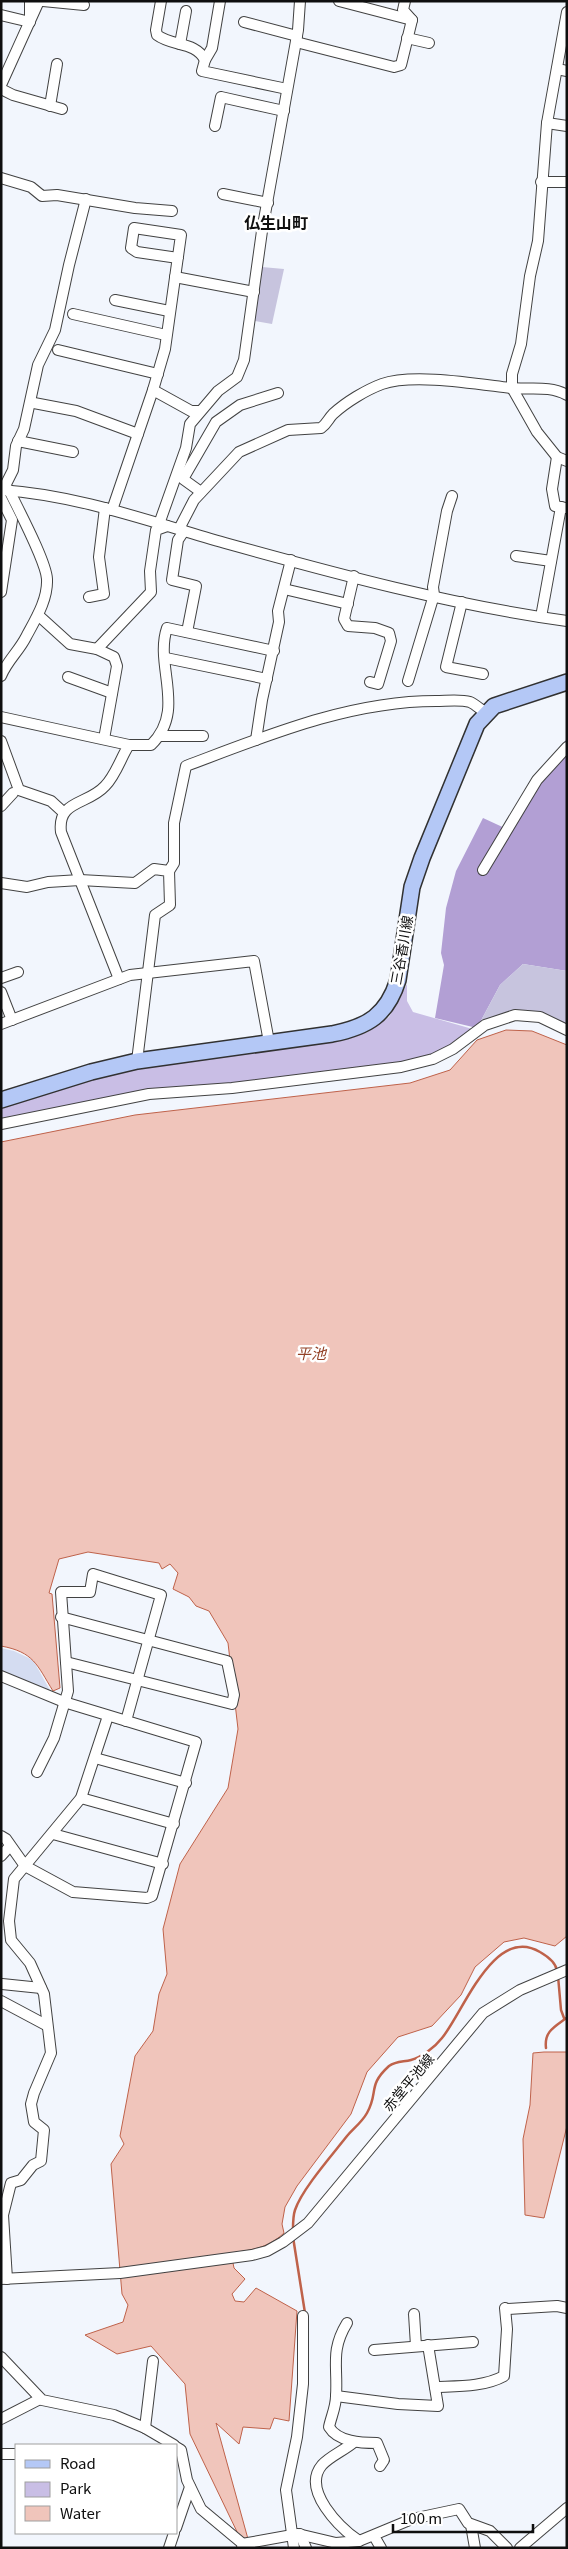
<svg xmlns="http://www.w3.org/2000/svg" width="568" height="2549" font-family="Georgia,'Noto Sans JP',serif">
<rect width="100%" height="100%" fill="#f2f6fd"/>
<!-- farmland -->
<path fill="#d4dcf1" d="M1 1648 14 1651 33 1660 51 1692 1 1673Z"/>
<!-- green -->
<path fill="#c9bee5" d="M407 984V1001L413 1012 476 1030 432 1058 1 1121V1105L100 1074 366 1033 389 1017Z"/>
<!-- forest -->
<path fill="#b29fd4" d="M567 738V971L523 964 500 985 477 1028 435 1018 444 965 441 953 446 908 456 871 483 818 509 830Z"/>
<!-- cemetery -->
<g fill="#c7c4de">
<path d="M262 267 284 269 272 324 255 321Z"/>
<path d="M523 964 567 971V1025L527 1013 477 1028 500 985Z"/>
</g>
<!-- water -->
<g fill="#f0c5bb" stroke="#bf624a">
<path d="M506 1030 532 1031 567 1045V1936L555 1946 524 1938 504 1942 475 1967 461 1995 432 2026 398 2037 367 2072 351 2114 297 2186 285 2207 282 2224 284 2233C268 2248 252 2250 231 2253L234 2268 245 2279 232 2294 235 2301 244 2302 256 2288 297 2311 289 2421 274 2418 270 2429 243 2427 239 2444 216 2423 248 2539 240 2538 190 2434 185 2384 151 2346 117 2354 85 2335 123 2322 128 2305 122 2294 111 2164 124 2144 120 2136 135 2056 153 2031 159 1994 167 1974 163 1929 180 1864 228 1788 238 1729 228 1643 209 1611 196 1606 189 1597 173 1589 178 1573 170 1564 162 1569 159 1563 88 1552 59 1559 49 1593 52 1594 60 1688 53 1691C37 1665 34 1652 1 1646V1142L135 1115 410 1083 450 1070 477 1040Z"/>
<path d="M544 2052H567V2126L544 2218 525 2215 523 2139 530 2105 533 2053Z"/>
</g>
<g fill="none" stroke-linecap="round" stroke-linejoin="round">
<!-- stream -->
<g stroke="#bf624a" stroke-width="2.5">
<path d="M558 1976 561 2010 564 2018 567 2019"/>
<path d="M546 2048C544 2032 554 2027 565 2019"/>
<path d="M293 2229C293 2223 293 2216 295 2210 302 2189 333 2154 347 2136 354 2128 362 2122 367 2113 379 2092 367 2086 389 2066 396 2061 403 2062 411 2060 422 2057 435 2047 442 2038 463 2013 494 1924 540 1952 547 1956 556 1962 557 1971"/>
<path d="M293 2237 305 2313"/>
</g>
<!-- street casing -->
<g stroke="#424242" stroke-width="12">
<g id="street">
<path d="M43 1 84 5"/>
<path d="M161 1 156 30 157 35C173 47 195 41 205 60"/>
<path d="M220 1 212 48 205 60 202 71 287 89"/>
<path d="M339 1 412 20"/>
<path d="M567 12 547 123 538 241 530 276 521 344 512 374V388L537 432 557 457 567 461"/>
<path d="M1 15 30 22V1"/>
<path d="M244 22 297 36"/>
<path d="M407 38 429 43"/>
<path d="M296 42 394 67 401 65 412 20 403 10 405 1"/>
<path d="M180 44 186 11"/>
<path d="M557 69 567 71"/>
<path d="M1 85 39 1"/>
<path d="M1 89 13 95 62 109"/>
<path d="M50 106 57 64"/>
<path d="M547 123 567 126"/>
<path d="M215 126 221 97 284 111"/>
<path d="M1 178 31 187 42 196 57 195 135 208 172 211"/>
<path d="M541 182H567"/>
<path d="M223 194 268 203"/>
<path d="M175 277 254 292"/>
<path d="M115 300 169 311"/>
<path d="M73 314 166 335"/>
<path d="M58 350 158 374"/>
<path d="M153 390 191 411H200"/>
<path d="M34 403 76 411 138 434"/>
<path d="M18 441 73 452"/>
<path d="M557 457 552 489 555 506 565 508"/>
<path d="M1 490C78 495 151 522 225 543 337 574 451 605 567 621"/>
<path d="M3 490 13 470 16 446 24 429 38 365 55 330 69 265 86 199"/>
<path d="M201 492 183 479 216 422 240 405 278 393"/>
<path d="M1 498 12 520 1 592"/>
<path d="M112 510 153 390 165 349 181 235 134 228 131 248 137 252 178 258"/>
<path d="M159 524 186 448 190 424 218 391 237 377 244 360 262 231 298 30 300 1"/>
<path d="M179 529 194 500 239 452 288 430 321 428C327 424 328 419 333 414 346 402 366 390 382 384 413 373 477 384 511 388 530 390 549 385 567 395"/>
<path d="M184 531 178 540 172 580 196 586 187 632"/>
<path d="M516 556 551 561"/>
<path d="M354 576 344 619 348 626 375 628 389 633 391 641 378 684 370 682"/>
<path d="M284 589 348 604"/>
<path d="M89 597 104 594 99 557 105 508"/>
<path d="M462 602 446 667 483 674"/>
<path d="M38 615 70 644 97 649 114 657 117 666 104 739"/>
<path d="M541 617 561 507"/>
<path d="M97 649 151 592 150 571 156 530 167 526"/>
<path d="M166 658 267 679"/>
<path d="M1 676C7 661 19 651 26 637 35 620 48 600 47 579 46 561 18 509 9 490"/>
<path d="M68 677 112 693"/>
<path d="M408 681 434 595 433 587 447 511 452 496"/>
<path d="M1 717 129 745H151C187 710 154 666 167 628L274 651"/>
<path d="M161 736H203"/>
<path d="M256 740 262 700 279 622 278 611 291 560"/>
<path d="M1 741 19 790 51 801 63 812"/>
<path d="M1 806 13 793"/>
<path d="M483 870 537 780 567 747"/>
<path d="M169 871 174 863V823L186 766C266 736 349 701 436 701 446 701 460 699 470 702 475 704 481 710 486 713"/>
<path d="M1 883 27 887 48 882 80 880 135 883 154 869 169 871 170 905 155 915 137 1061"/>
<path d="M1 978 18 972"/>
<path d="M119 979 61 832C57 800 88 805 105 786 116 775 121 757 129 745"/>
<path d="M1 992 12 1020"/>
<path d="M1 1024 130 975 254 961 269 1042"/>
<path d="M1 1124 149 1094 232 1088 401 1067 433 1059 453 1049 485 1025 515 1015 540 1017 567 1030"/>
<path d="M61 1617 227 1661 234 1695 232 1704 66 1662"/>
<path d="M1 1676 64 1702 196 1742 152 1896 147 1898 73 1892 25 1866 6 1839 1 1836"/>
<path d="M95 1758 186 1783"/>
<path d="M37 1772 54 1738 68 1691 61 1592H90L93 1574 161 1595 126 1721"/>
<path d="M81 1798 174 1824"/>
<path d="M53 1834 163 1864"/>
<path d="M1 1856 10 1846"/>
<path d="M2 1984 41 1988"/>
<path d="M1 2001 46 2025"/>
<path d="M1 2279 120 2273 252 2255 267 2251 283 2242 308 2223 483 2013 520 1990 567 1970"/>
<path d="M7 2279 3 2215 11 2183 21 2180 33 2165 41 2161 44 2130 34 2122 31 2104 34 2093 51 2053 44 1994 30 1963 11 1940 9 1921 14 1879 81 1798 108 1716"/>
<path d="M508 2309 557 2306 567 2308"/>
<path d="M414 2314 416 2346"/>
<path d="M347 2323C330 2351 338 2366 336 2396 336 2407 331 2417 329 2427 338 2442 361 2443 377 2443L384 2460 380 2466"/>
<path d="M374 2350 473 2342"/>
<path d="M1 2357 42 2400 114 2415 145 2428 174 2445"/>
<path d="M435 2387C458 2386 484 2387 504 2376L507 2329 505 2308"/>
<path d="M336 2396 398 2404 438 2406 428 2345"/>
<path d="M1 2419 40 2399"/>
<path d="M145 2428 153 2361"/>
<path d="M354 2442C345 2450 330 2456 322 2465 301 2490 340 2528 359 2541"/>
<path d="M176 2447 181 2450 187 2480 201 2509 243 2544"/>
<path d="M1 2454H16"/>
<path d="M471 2525 475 2548"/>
<path d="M176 2528 190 2487"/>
<path d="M300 2534 306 2548"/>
<path d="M374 2536 381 2548"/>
<path d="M169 2548 174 2533"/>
<path d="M242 2548 243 2544 248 2543 298 2534 336 2543 359 2541 412 2519 459 2509 468 2523 490 2531 507 2548"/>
<path d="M294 2548 286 2490 297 2437 303 2384V2316"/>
<path d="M520 2548 567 2508"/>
</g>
</g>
<!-- secondary casing -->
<g stroke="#313131" stroke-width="18">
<path id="secondary" d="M1 1100 91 1072 137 1061 332 1034C368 1027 387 1015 398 980L412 887 422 858 477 724 494 706 567 682"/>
</g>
<!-- street -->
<use href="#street" stroke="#fff" stroke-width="10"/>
<!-- secondary -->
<use href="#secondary" stroke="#b4c8f6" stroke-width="15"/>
</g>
<g text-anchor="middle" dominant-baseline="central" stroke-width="5" stroke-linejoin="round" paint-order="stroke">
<!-- street labels -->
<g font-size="14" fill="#0f0f0f" stroke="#fff">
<text transform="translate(401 950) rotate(-80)">三谷香川線</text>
<text transform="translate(408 2082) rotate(-50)">赤堂平池線</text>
</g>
<!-- water labels -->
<g font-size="15" font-style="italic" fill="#934025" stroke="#fff">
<text x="311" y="1352">平池</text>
</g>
<!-- quarter labels -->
<g font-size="16" font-weight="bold" fill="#0f0f0f" stroke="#fff">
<text x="276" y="222">仏生山町</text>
</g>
</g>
<!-- border -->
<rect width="568" height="2549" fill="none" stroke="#0f0f0f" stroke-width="5"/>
<!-- legend -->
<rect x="15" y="2444" width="162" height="90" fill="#ffffff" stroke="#9f9f9f"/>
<rect x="25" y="2460" width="25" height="8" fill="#b4c8f6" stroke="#9f9f9f"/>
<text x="60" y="2469" font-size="15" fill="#0f0f0f">Road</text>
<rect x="25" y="2482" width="25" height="15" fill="#c9bee5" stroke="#9f9f9f"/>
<text x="60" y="2494" font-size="15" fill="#0f0f0f">Park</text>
<rect x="25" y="2506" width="25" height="15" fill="#f0c5bb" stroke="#9f9f9f"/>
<text x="60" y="2519" font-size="15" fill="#0f0f0f">Water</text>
<!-- scale -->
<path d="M393 2524v8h140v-8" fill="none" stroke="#0f0f0f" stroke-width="2.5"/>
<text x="400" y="2524" font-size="15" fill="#0f0f0f" stroke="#ffffff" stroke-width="4" paint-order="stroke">100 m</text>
</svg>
